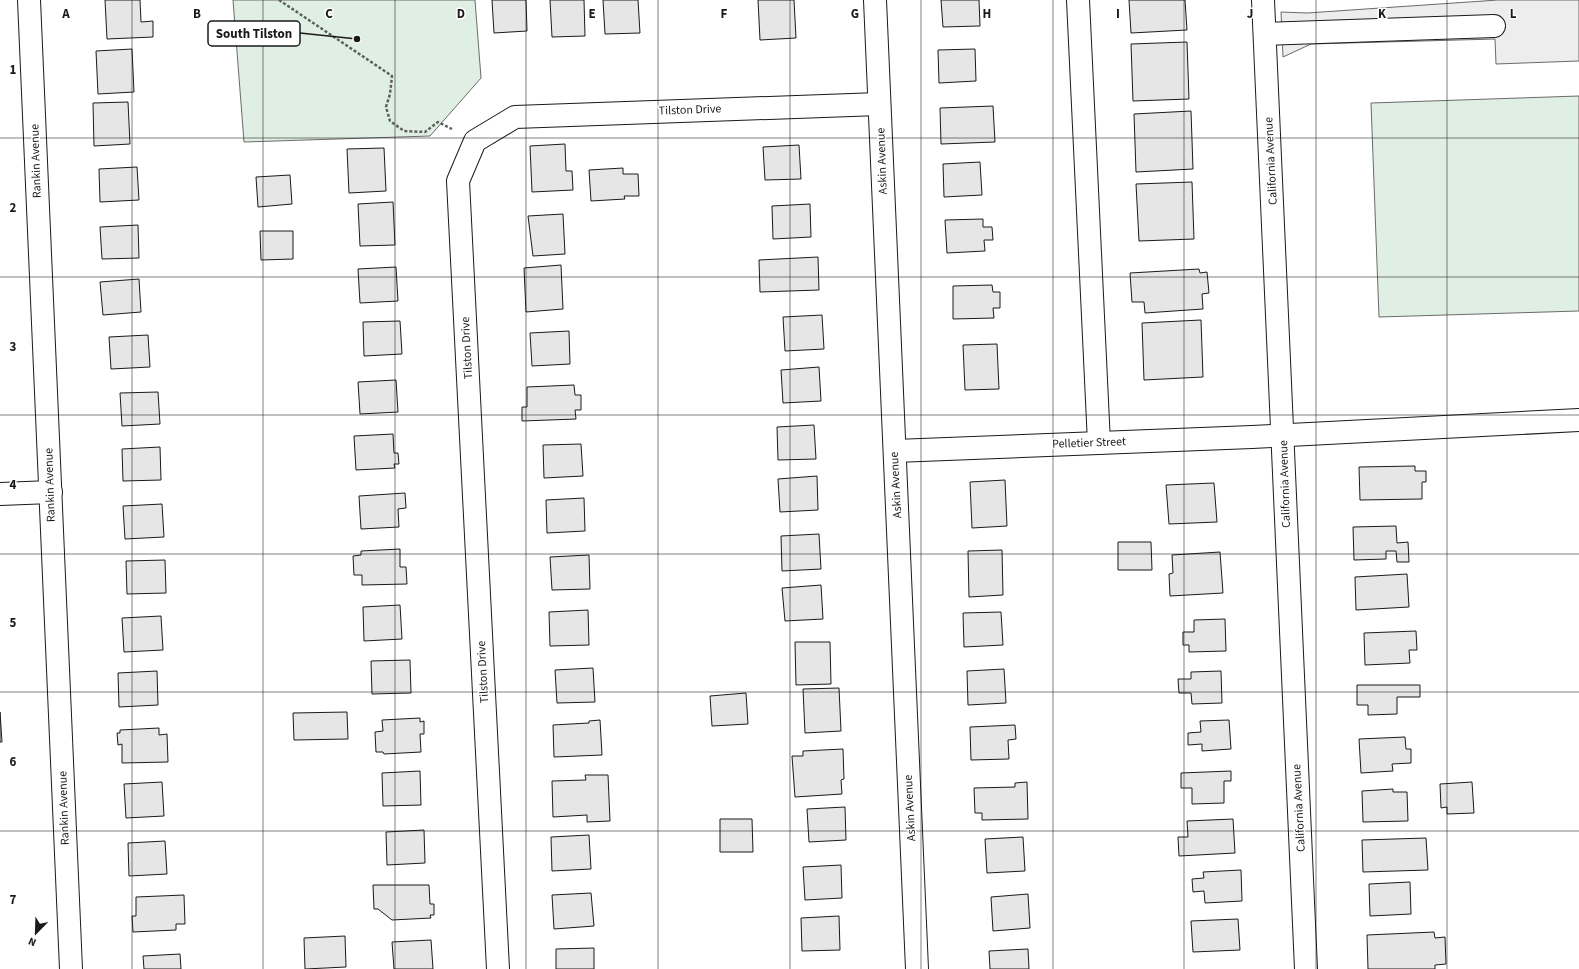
<svg xmlns="http://www.w3.org/2000/svg" width="1579" height="969" font-family="'Source Sans 3',sans-serif">
<rect width="100%" height="100%" fill="#fff"/>
<!-- green -->
<g fill="#e0efe3" stroke="#6a6a6a">
<path d="M233 0H475L481 78 430 136 244 142Z"/>
<path d="M1579 96V311L1379 317 1371 103Z"/>
</g>
<!-- parking -->
<path fill="#ededed" stroke="#6a6a6a" d="M1498 0H1579V61L1496 64 1495 39 1311 44 1283 57 1281 12 1307 13Z"/>
<!-- building -->
<g fill="#e6e6e6" stroke="#1a1a1a">
<path d="M105 0H140L141 22 153 21V37L107 39Z"/>
<path d="M492 0H526L527 31 494 33Z"/>
<path d="M550 0H584L585 36 552 37Z"/>
<path d="M603 0H638L640 33 605 34Z"/>
<path d="M758 0H794L796 38 760 40Z"/>
<path d="M941 0H979L980 26 943 27Z"/>
<path d="M1129 0H1185L1187 30 1131 33Z"/>
<path d="M1187 42 1189 99 1133 101 1131 44Z"/>
<path d="M132 49 134 92 98 94 96 51Z"/>
<path d="M975 49 976 81 939 83 938 50Z"/>
<path d="M128 102 130 144 94 146 93 103Z"/>
<path d="M993 106 995 142 941 144 940 108Z"/>
<path d="M1191 111 1193 169 1136 172 1134 114Z"/>
<path d="M565 144 566 171H572L573 190 532 192 530 146Z"/>
<path d="M799 145 801 179 765 180 763 147Z"/>
<path d="M384 148 386 191 349 193 347 149Z"/>
<path d="M980 162 982 195 944 197 943 164Z"/>
<path d="M137 167 139 200 100 202 99 169Z"/>
<path d="M623 168V174H638L639 196H624L625 199 591 201 589 170Z"/>
<path d="M290 175 292 204 258 207 256 177Z"/>
<path d="M1192 182 1194 239 1139 241 1136 184Z"/>
<path d="M393 202 395 245 360 246 358 204Z"/>
<path d="M810 204 811 237 773 239 772 206Z"/>
<path d="M563 214 565 254 533 256 528 216Z"/>
<path d="M983 219V227H992L993 240H984L985 251 947 253 945 220Z"/>
<path d="M138 225 139 258 102 259 100 227Z"/>
<path d="M260 231H293V259L261 260Z"/>
<path d="M818 257 819 290 760 292 759 260Z"/>
<path d="M561 265 563 309 526 312 524 268Z"/>
<path d="M396 267 398 301 360 303 358 269Z"/>
<path d="M1199 269 1200 273 1207 272 1209 293 1202 294 1203 309 1145 313 1144 302H1132L1130 273Z"/>
<path d="M139 279 141 312 103 315 100 282Z"/>
<path d="M992 285 993 292H1000V308H993L994 318 953 319V286Z"/>
<path d="M822 315 824 349 785 351 783 317Z"/>
<path d="M1201 320 1203 377 1144 380 1142 323Z"/>
<path d="M400 321 402 354 364 356 363 322Z"/>
<path d="M569 331 570 364 532 366 530 333Z"/>
<path d="M148 335 150 367 111 369 109 337Z"/>
<path d="M997 344 999 389 965 390 963 345Z"/>
<path d="M819 367 821 401 783 403 781 370Z"/>
<path d="M396 380 398 412 360 414 358 382Z"/>
<path d="M574 385 575 395H581V410H575L576 419 522 421V407H527V387Z"/>
<path d="M158 392 160 424 122 426 120 393Z"/>
<path d="M814 425 816 459 778 460 777 427Z"/>
<path d="M393 434 394 453H398L399 464H394L395 468 356 470 354 436Z"/>
<path d="M581 444 583 476 544 478 543 445Z"/>
<path d="M160 447 161 480 123 481 122 449Z"/>
<path d="M1415 466V471H1426V482H1422V499L1360 500 1359 467Z"/>
<path d="M817 476 818 510 780 512 778 479Z"/>
<path d="M1005 480 1007 526 972 528 970 482Z"/>
<path d="M1214 483 1217 522 1169 524 1166 485Z"/>
<path d="M405 493 406 508 398 509 399 527 361 529 359 496Z"/>
<path d="M584 498 585 531 547 533 546 500Z"/>
<path d="M162 504 164 537 125 539 123 506Z"/>
<path d="M1396 526 1397 543 1408 542 1409 562H1397L1396 551H1386V559L1354 560 1353 527Z"/>
<path d="M819 534 821 569 782 571 781 536Z"/>
<path d="M1118 542H1151L1152 570H1118Z"/>
<path d="M400 549V567H406L407 584 362 585V575H354L353 556 361 555V551Z"/>
<path d="M1002 550 1003 595 969 597 968 551Z"/>
<path d="M1220 552 1223 593 1170 596 1169 574 1173 573 1172 555Z"/>
<path d="M589 555 590 589 552 590 550 557Z"/>
<path d="M165 560 166 593 127 594 126 561Z"/>
<path d="M1407 574 1409 607 1356 610 1355 577Z"/>
<path d="M821 585 823 619 785 621 782 588Z"/>
<path d="M400 605 402 639 364 641 363 607Z"/>
<path d="M588 610 589 645 550 646 549 612Z"/>
<path d="M1001 612 1003 645 964 647 963 613Z"/>
<path d="M161 616 163 650 124 652 122 618Z"/>
<path d="M1225 619 1226 651 1189 652V645H1183V632H1194V620Z"/>
<path d="M1416 631 1417 650H1409L1410 663 1365 665 1364 633Z"/>
<path d="M795 642H830L831 684 796 685Z"/>
<path d="M410 660 411 693 372 694 371 661Z"/>
<path d="M593 668 595 702 557 703 555 670Z"/>
<path d="M1004 669 1006 703 968 705 967 671Z"/>
<path d="M157 671 158 705 119 707 118 673Z"/>
<path d="M1221 671 1222 703 1192 704 1191 693H1179L1178 679H1191V672Z"/>
<path d="M1357 685H1420V697H1397V714L1368 715V705H1357Z"/>
<path d="M839 688 841 731 805 733 803 689Z"/>
<path d="M746 693 748 724 712 726 710 696Z"/>
<path d="M0 712 2 742H0Z"/>
<path d="M347 712 348 739 294 740 293 713Z"/>
<path d="M420 718V722L424 721V734H420L421 752 384 754 383 752H376L375 732 383 731 382 720Z"/>
<path d="M600 720 602 755 554 757 553 725 589 723V721Z"/>
<path d="M1229 720 1231 749 1202 751V744L1188 745V733L1201 732 1200 721Z"/>
<path d="M1015 725 1016 739 1008 740 1009 759 971 760 970 727Z"/>
<path d="M159 728V735L167 734 168 762 122 763V744L118 745 117 733H120V730Z"/>
<path d="M1405 737 1406 749H1411V763L1392 764 1393 771 1361 773 1359 739Z"/>
<path d="M843 749 844 779 841 780 842 794 795 797 792 756H803V751Z"/>
<path d="M420 771 421 805 383 806 382 773Z"/>
<path d="M1231 771V781H1224V803L1192 804V788H1181V773Z"/>
<path d="M585 775H608L610 821 587 822V815L553 817 552 781 586 780Z"/>
<path d="M162 782 164 816 126 818 124 784Z"/>
<path d="M1027 782 1028 819 982 820V813H975L974 788 1015 787V783Z"/>
<path d="M1472 782 1474 813 1447 814V807L1441 808 1440 784Z"/>
<path d="M1393 789V792H1407L1408 821 1363 822 1362 791Z"/>
<path d="M845 807 846 840 809 842 807 809Z"/>
<path d="M720 819H752L753 852H720Z"/>
<path d="M1233 819 1235 853 1179 856 1178 837H1188L1187 821Z"/>
<path d="M424 830 425 863 387 865 386 832Z"/>
<path d="M589 835 591 869 552 871 551 837Z"/>
<path d="M1023 837 1025 871 987 873 985 839Z"/>
<path d="M1426 838 1428 870 1363 872 1362 840Z"/>
<path d="M165 841 167 874 129 876 128 843Z"/>
<path d="M841 865 842 898 805 900 803 867Z"/>
<path d="M1241 870 1242 901 1205 903 1204 891 1193 892 1192 879 1204 878 1203 872Z"/>
<path d="M1410 882 1411 914 1370 916 1369 884Z"/>
<path d="M373 885H429L430 904H434V915H430L431 918 392 920 378 909H374Z"/>
<path d="M591 893 594 926 554 929 552 895Z"/>
<path d="M1028 894 1030 928 993 931 991 897Z"/>
<path d="M184 895 185 924H176V930L133 932 132 916H136V897Z"/>
<path d="M839 916 840 950 802 951 801 918Z"/>
<path d="M1238 919 1240 950 1193 952 1191 921Z"/>
<path d="M1434 932 1435 938 1445 937 1446 964 1435 965V969H1368L1367 935Z"/>
<path d="M345 936 346 967 305 969 304 938Z"/>
<path d="M431 940 433 969H394L392 942Z"/>
<path d="M594 948V969H556V949Z"/>
<path d="M1028 949 1029 969H990L989 951Z"/>
<path d="M180 954 181 969H144L143 956Z"/>
</g>
<g fill="none" stroke-linecap="round" stroke-linejoin="round">
<!-- minor casing -->
<g stroke="#1a1a1a" stroke-width="24">
<g id="minor">
<path d="M29 0 71 969"/>
<path d="M875 0 917 969"/>
<path d="M1078 0 1099 443"/>
<path d="M1263 0 1306 969"/>
<path d="M1265 34 1494 26"/>
<path d="M895 451 1252 437 1579 420"/>
<path d="M0 494 51 492"/>
<path d="M498 969 458 181 475 141 515 117 879 104"/>
</g>
</g>
<!-- path -->
<path stroke="#5f5f5f" stroke-width="2.5" stroke-dasharray="3 2" stroke-linecap="butt" d="M279 0 392 76 390 94 386 107 390 121 404 131 425 132 438 122 452 129"/>
<!-- minor -->
<use href="#minor" stroke="#fff" stroke-width="22"/>
</g>
<!-- grid -->
<path fill="none" stroke="#1a1a1a" stroke-width="1" stroke-opacity="0.55" d="M132 0V969M263 0V969M395 0V969M526 0V969M658 0V969M790 0V969M921 0V969M1053 0V969M1184 0V969M1316 0V969M1447 0V969M0 138H1579M0 277H1579M0 415H1579M0 554H1579M0 692H1579M0 831H1579"/>
<g text-anchor="middle" dominant-baseline="central" stroke-width="3" stroke-linejoin="round" paint-order="stroke">
<!-- street labels -->
<g font-size="12" fill="#1a1a1a" stroke="#fff">
<text transform="translate(690 110) rotate(-2)">Tilston Drive</text>
<text transform="translate(36 161) rotate(-92)">Rankin Avenue</text>
<text transform="translate(882 161) rotate(-92)">Askin Avenue</text>
<text transform="translate(1271 161) rotate(-93)">California Avenue</text>
<text transform="translate(467 348) rotate(-93)">Tilston Drive</text>
<text transform="translate(1089 443) rotate(-2)">Pelletier Street</text>
<text transform="translate(1285 484) rotate(-92)">California Avenue</text>
<text transform="translate(50 485) rotate(-92)">Rankin Avenue</text>
<text transform="translate(896 485) rotate(-93)">Askin Avenue</text>
<text transform="translate(483 672) rotate(-93)">Tilston Drive</text>
<text transform="translate(64 808) rotate(-92)">Rankin Avenue</text>
<text transform="translate(910 808) rotate(-93)">Askin Avenue</text>
<text transform="translate(1299 808) rotate(-93)">California Avenue</text>
</g>
</g>
<g font-size="13" text-anchor="middle" font-weight="bold" fill="#1a1a1a" stroke="#fff" stroke-width="3" stroke-linejoin="round" paint-order="stroke">
<text x="66" y="18">A</text>
<text x="197" y="18">B</text>
<text x="329" y="18">C</text>
<text x="461" y="18">D</text>
<text x="592" y="18">E</text>
<text x="724" y="18">F</text>
<text x="855" y="18">G</text>
<text x="987" y="18">H</text>
<text x="1118" y="18">I</text>
<text x="1250" y="18">J</text>
<text x="1382" y="18">K</text>
<text x="1513" y="18">L</text>
<text x="13" y="74">1</text>
<text x="13" y="212">2</text>
<text x="13" y="351">3</text>
<text x="13" y="489">4</text>
<text x="13" y="627">5</text>
<text x="13" y="766">6</text>
<text x="13" y="904">7</text>
</g>
<!-- callouts -->
<path fill="none" stroke="#1a1a1a" stroke-width="1.5" d="M357 39L300 33"/>
<circle fill="#1a1a1a" stroke="#fff" stroke-width="1.5" cx="357" cy="39" r="4"/>
<rect fill="#fff" stroke="#1a1a1a" stroke-width="1.5" x="208" y="21" width="92" height="25" rx="4"/>
<g font-size="13" text-anchor="middle" font-weight="bold" fill="#1a1a1a">
<text x="254" y="38">South Tilston</text>
</g>
<!-- north arrow -->
<g transform="translate(36 933) rotate(203)" stroke="#ffffff" stroke-width="3" paint-order="stroke">
<path d="M0-3L7 15L0 10L-7 15Z" fill="#1a1a1a"/>
<text y="-6" font-size="11" font-weight="bold" text-anchor="middle" fill="#1a1a1a">N</text>
</g>
</svg>
